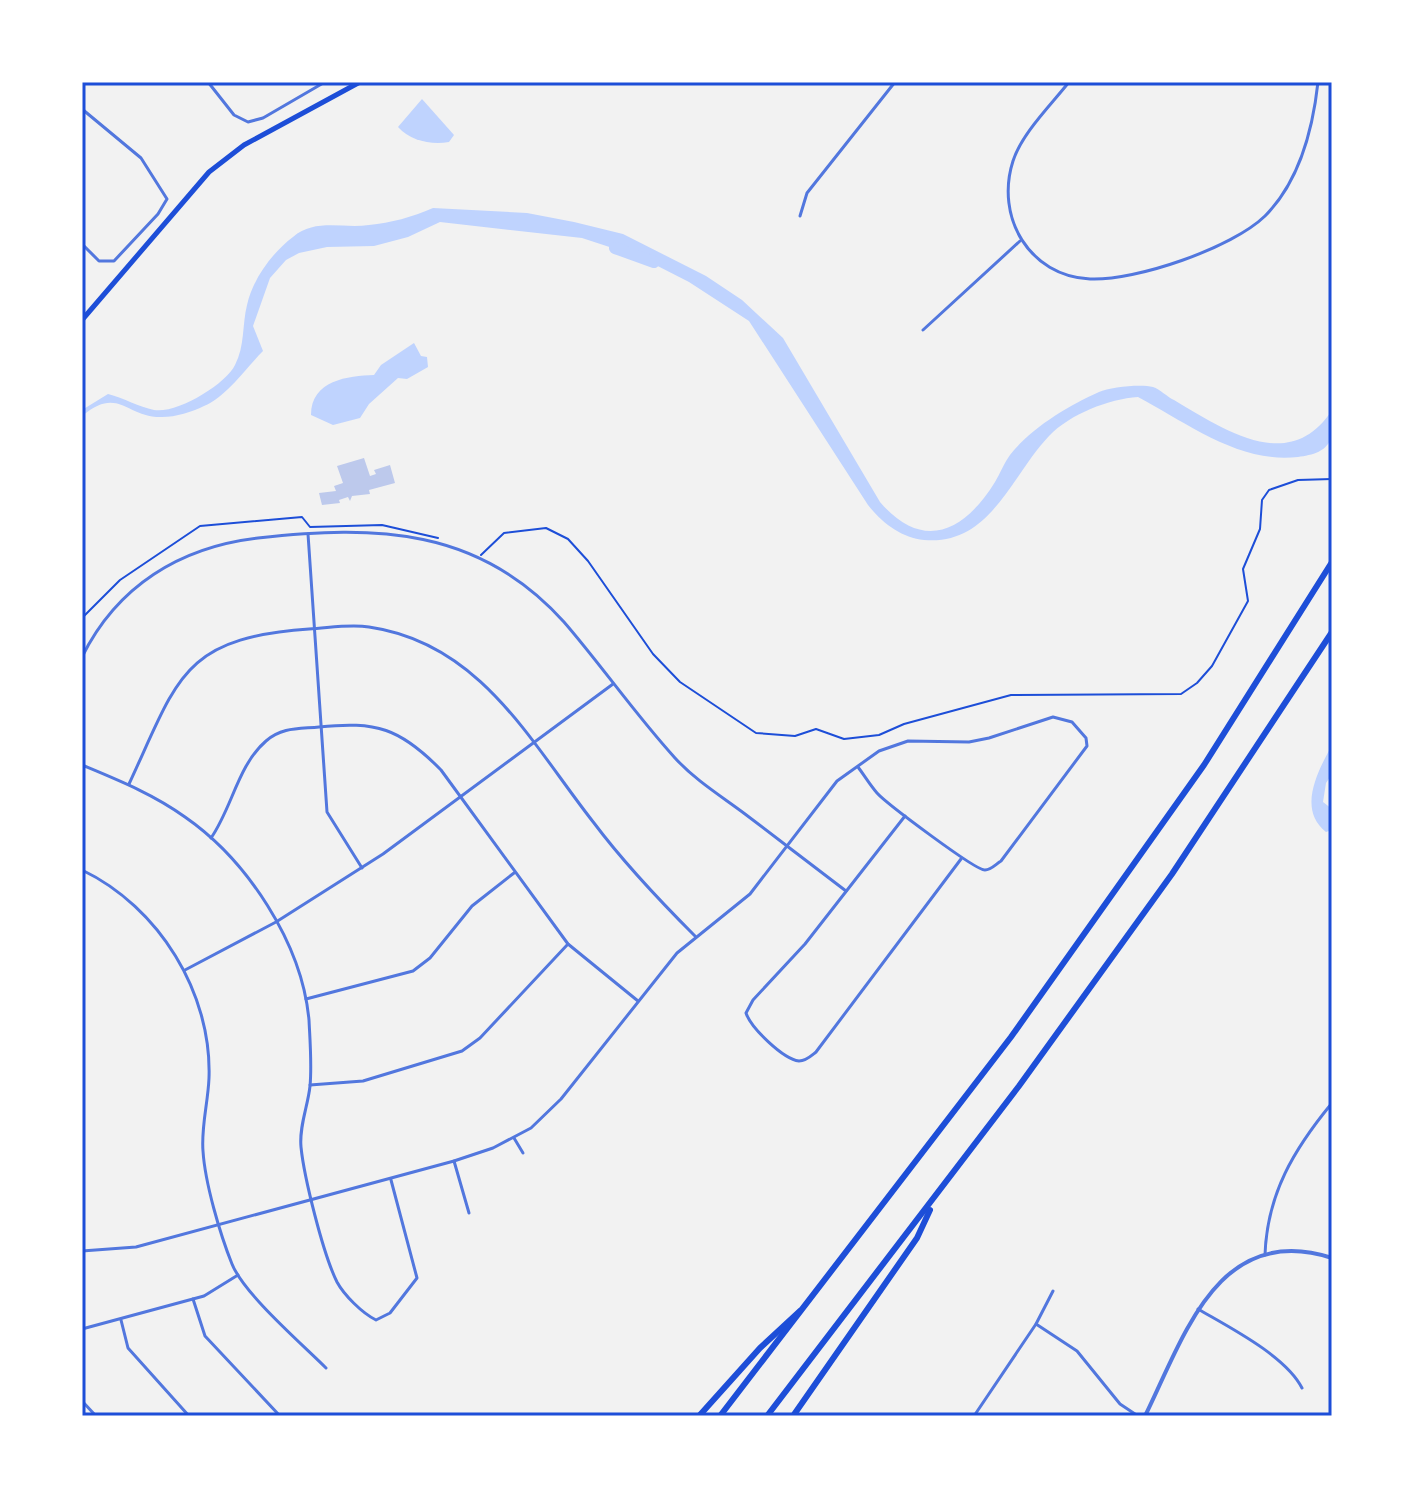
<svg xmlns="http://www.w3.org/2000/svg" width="1414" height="1498" font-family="Overpass,sans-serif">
<rect width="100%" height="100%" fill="#f2f2f2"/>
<!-- water -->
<g fill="#bfd3fe">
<path d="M422 99 454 135 449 142C431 145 411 141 398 127Z"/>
<path d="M433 208 527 213 574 222 623 234 706 276 742 300 783 338 880 502C923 552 964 532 995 482 1000 474 1004 463 1010 455 1031 428 1068 406 1099 392 1110 387 1141 384 1153 387 1160 389 1167 397 1174 400 1225 430 1290 475 1332 410 1332 418 1334 428 1332 435 1328 452 1312 455 1298 457 1240 464 1187 423 1138 397 1109 399 1070 414 1049 436 1011 476 990 546 924 540 902 538 882 523 868 505L749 321 689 282 640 257 582 238 440 222 408 237 374 246 327 247 299 253 286 260 270 278 253 326 263 351C246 368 226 397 204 406 192 412 176 417 162 417 126 418 119 385 82 416V410L108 394C124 398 139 407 154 410 177 414 226 384 235 365 245 346 242 325 247 305 253 278 273 252 293 237 315 218 343 229 369 225 391 223 412 217 433 208Z"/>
<path d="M414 343 421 356 427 357 428 367 407 379 398 378 369 404 360 418 333 425 311 415C311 380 348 376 374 375L381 365Z"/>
<path d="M1332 745V774L1326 783 1323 802 1332 809V830L1326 832C1297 809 1318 771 1332 745Z"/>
</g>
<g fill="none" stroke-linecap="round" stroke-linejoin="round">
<!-- river -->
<path stroke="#bfd3fe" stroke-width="12" d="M615 248 654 262"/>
</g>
<!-- building -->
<path fill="#bdc9ec" d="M364 458 370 476 376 474 374 470 390 465 395 483 369 490 370 494 352 496 350 501 348 497 339 500 340 503 322 505 319 493 336 491 334 486 343 483 337 466Z"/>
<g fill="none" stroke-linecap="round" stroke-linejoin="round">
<!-- path -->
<g stroke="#1d4ed8" stroke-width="2">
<path d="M481 555 504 533 546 528 568 539 588 561 653 654 680 682 756 733 795 736 816 729 844 739 879 735 904 724 1011 695 1181 694 1197 683 1212 666 1248 601 1243 569 1260 529 1262 500 1269 490 1298 480 1332 479"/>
<path d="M82 618 120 580 200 526 302 517 310 527 382 525 438 538"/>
</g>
<!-- minor -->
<g stroke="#5277de" stroke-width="3">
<path d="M208 82 234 115 248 122 263 118 325 82"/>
<path d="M1069 82C1051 105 1022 133 1013 161 995 217 1029 276 1090 279 1136 281 1232 248 1265 216 1299 182 1313 128 1318 82"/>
<path d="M82 109 141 158 167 199 158 214 114 261H99L82 244"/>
<path d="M800 216 807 193 895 82"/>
<path d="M923 330 1020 241"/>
<path d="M308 534 327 812 362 868"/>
<path d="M82 657C117 586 180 547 258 538 375 525 479 527 564 622 602 666 635 714 675 758 695 780 721 796 745 814 779 840 812 865 846 891"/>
<path d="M82 765C118 780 153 794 185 817 247 860 302 943 309 1020 310 1041 312 1065 310 1086 308 1106 299 1126 301 1147 304 1177 323 1254 337 1282 344 1295 362 1313 376 1320L390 1313 417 1278 391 1180"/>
<path d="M129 784C178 679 181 638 309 629 329 628 349 624 369 627 481 643 531 743 594 823 624 863 659 900 695 936"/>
<path d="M905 816 805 944 753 1000 746 1013C751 1028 783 1059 799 1061 806 1061 811 1056 816 1052L961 859"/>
<path d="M211 838C232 808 238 765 266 741 282 727 299 729 319 727 376 721 400 728 441 770L568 944 638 1001"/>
<path d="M82 870C159 907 212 993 209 1078 208 1103 201 1127 203 1151 205 1183 220 1234 232 1264 244 1294 301 1343 326 1368"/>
<path d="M185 970 276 922 383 854 613 684"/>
<path d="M306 999 413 971 430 958 472 906 514 873"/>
<path d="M310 1085 363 1081 462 1051 480 1038 568 944"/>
<path d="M514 1138 523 1153"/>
<path d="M454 1161 469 1213"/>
<path d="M82 1251 136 1247 454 1161 493 1148 531 1128 561 1099 677 953 750 894 837 781 879 751 908 741 969 742 989 738 1053 717 1072 722 1086 738 1087 746 1001 861C996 864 991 870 985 870 976 871 886 803 877 793 870 785 864 775 858 767"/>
<path d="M1265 1255C1267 1194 1294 1149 1332 1103"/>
<path d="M193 1299 205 1336 280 1416"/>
<path d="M1198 1309C1229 1327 1286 1356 1302 1388"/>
<path d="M121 1320 128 1348 189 1416"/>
<path d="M1036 1324 1077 1351 1120 1404 1138 1416"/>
<path d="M82 1329 204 1296 238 1275"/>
<path d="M82 1401 96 1416"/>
<path d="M974 1416 1036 1324 1053 1291"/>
</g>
<!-- tertiary -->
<path stroke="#5277de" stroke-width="4" d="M1145 1416C1184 1337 1218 1221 1332 1258"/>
<!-- secondary -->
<path stroke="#1d4ed8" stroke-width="5" d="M82 320 209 172 244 145 360 82"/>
<!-- motorway -->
<g stroke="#1d4ed8" stroke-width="6">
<path d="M699 1416 760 1348 800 1311"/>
<path d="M720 1416 1011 1037 1204 765 1332 562"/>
<path d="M767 1416 1019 1086 1172 874 1332 632"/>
<path d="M793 1416 917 1238 930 1210"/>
</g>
</g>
<!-- border -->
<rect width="1414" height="1498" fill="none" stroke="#ffffff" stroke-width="168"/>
<rect x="84" y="84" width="1246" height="1330" fill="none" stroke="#1d4ed8" stroke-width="3"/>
</svg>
